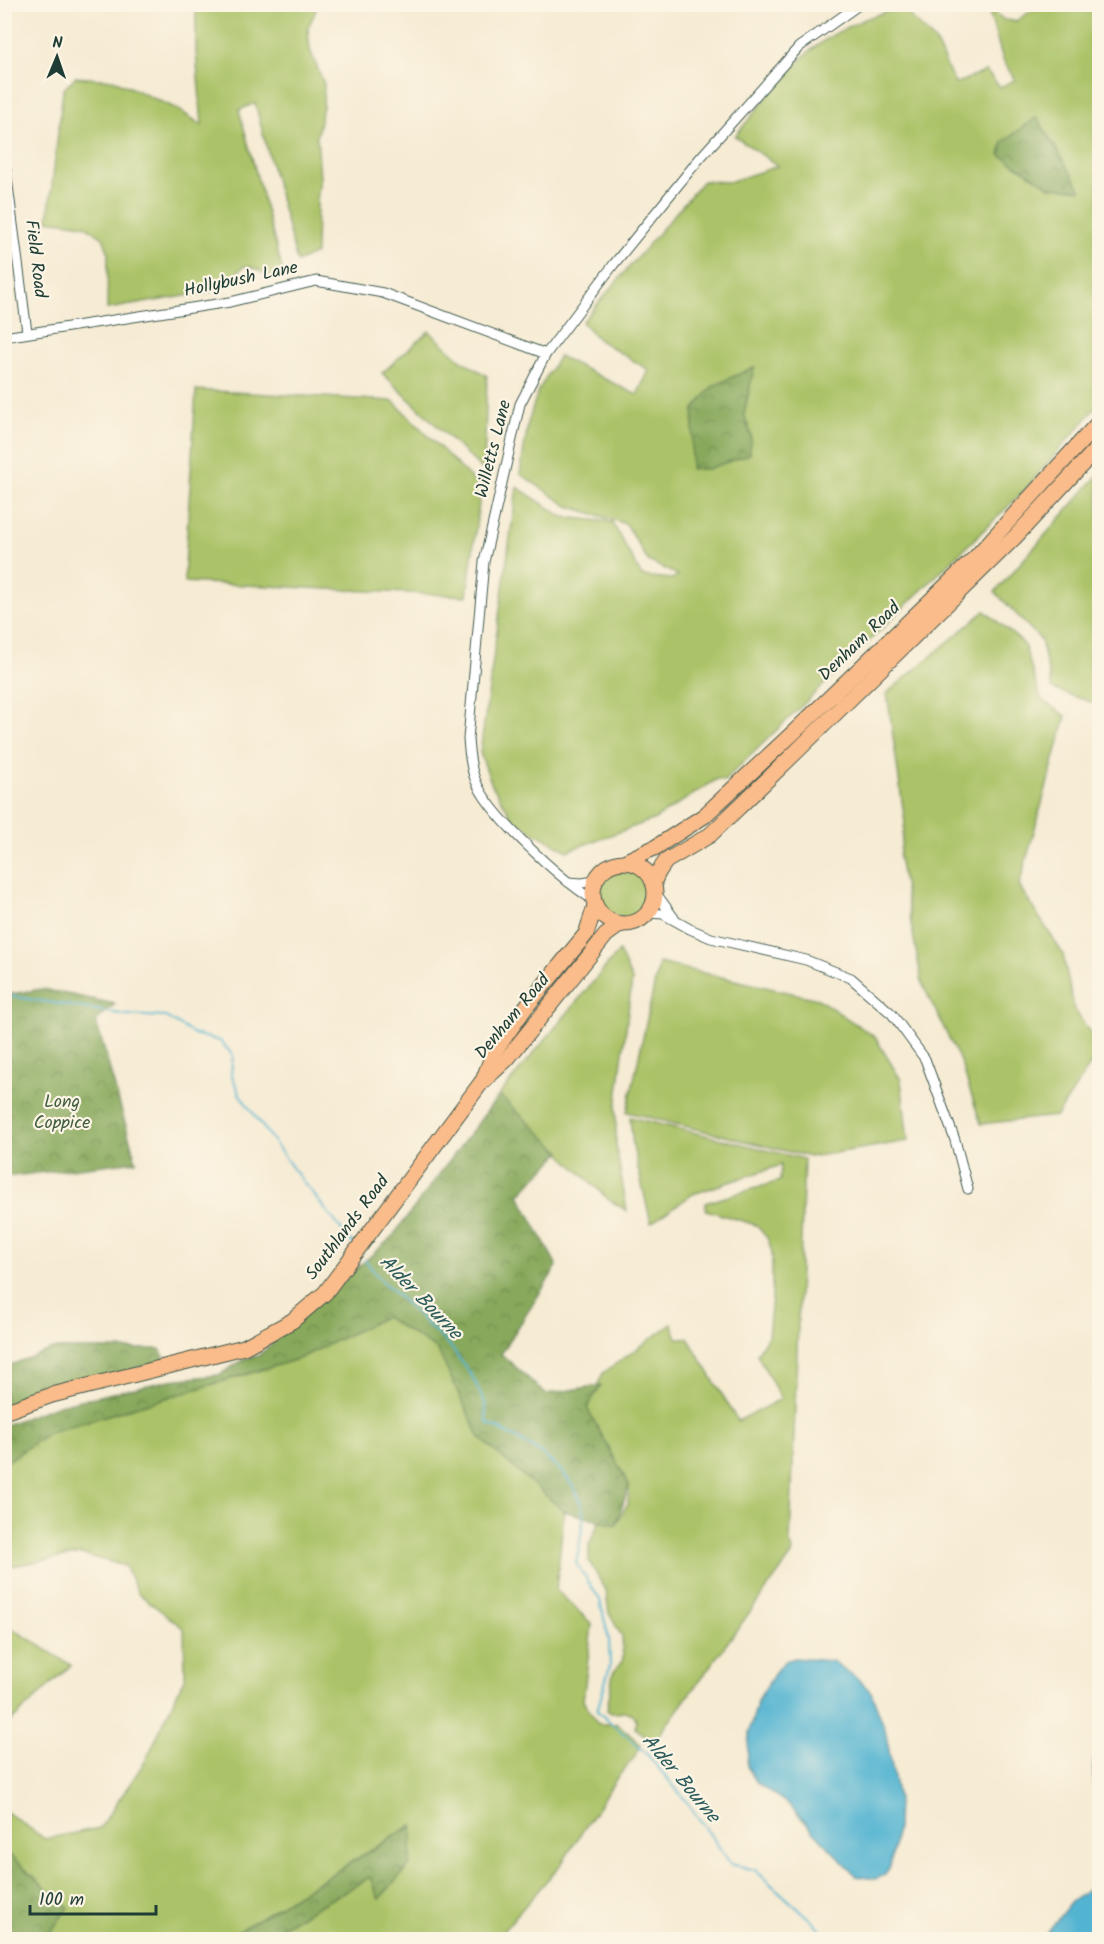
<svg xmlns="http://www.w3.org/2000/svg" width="1104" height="1944" font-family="Kalam,sans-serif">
<defs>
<pattern id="forest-crowns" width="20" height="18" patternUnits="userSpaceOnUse" patternTransform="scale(1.5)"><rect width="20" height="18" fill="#88a95c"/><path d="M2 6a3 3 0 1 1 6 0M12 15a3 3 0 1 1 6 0" fill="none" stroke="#6f8b4d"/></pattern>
</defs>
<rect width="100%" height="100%" fill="#fcf5e5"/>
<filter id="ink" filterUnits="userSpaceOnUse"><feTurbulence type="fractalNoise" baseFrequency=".0167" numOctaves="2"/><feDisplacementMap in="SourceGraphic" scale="12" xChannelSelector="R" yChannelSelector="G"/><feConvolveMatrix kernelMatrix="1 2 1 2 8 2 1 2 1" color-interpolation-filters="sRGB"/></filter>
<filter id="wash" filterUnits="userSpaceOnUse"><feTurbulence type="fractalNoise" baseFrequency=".008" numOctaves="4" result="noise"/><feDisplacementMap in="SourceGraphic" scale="24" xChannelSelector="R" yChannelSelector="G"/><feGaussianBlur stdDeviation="1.35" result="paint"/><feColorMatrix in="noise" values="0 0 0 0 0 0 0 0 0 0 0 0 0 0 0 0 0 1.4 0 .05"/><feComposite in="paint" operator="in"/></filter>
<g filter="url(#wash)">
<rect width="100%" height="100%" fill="#f6ebd3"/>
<!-- green -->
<g fill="#abc368" stroke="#65804e" stroke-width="1.5" fill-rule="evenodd">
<path d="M196 5H315L316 10 308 28 310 50 324 84 323 106 317 136 320 178 317 201 316 253 297 262 255 103 239 110 284 276C263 280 263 267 244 266L220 290 107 309 108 251 103 238 84 225 48 220 63 90 75 77 114 80 177 109 202 125 196 52Z"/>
<path d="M903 9 935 41 955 84 986 71 1000 87 1015 80 1003 60 989 12H994L1004 20 1016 21 1034 9 1099 11V404L1022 493 724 781 717 779 655 819 567 851 515 822 492 785 480 753 517 487 563 517 612 522 642 576 672 579 678 575 648 561 626 524 568 506 520 474 528 423 538 391 559 356 637 395 649 370 599 340 582 322 703 181 729 182 778 166 735 136C757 110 778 82 801 59 824 36 871 12 903 9ZM754 367 744 414 751 435 692 463 694 409 713 386Z"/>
<path d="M429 331 461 360 487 376 484 471 382 373Z"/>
<path d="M196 390 393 401 481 488 467 596 184 582Z"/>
<path d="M1099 474V705L1052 689 1041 640 995 592Z"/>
<path d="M985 611 1024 644 1041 699 1066 716 1019 886 1063 954 1074 1009 1099 1046 1100 1050 1057 1116 981 1124 961 1063 922 983 899 857 905 823 887 693Z"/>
<circle cx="624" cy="893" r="24"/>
<path d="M619 951 632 980 616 1108V1146L627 1211 609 1200 499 1095Z"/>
<path d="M659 963 818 999 875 1037 901 1080 908 1141 810 1157 627 1112Z"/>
<path d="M630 1117 804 1159 790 1544 793 1550 792 1555 654 1742 635 1728 636 1720 633 1714 628 1712 611 1713 607 1710 613 1673 623 1660 622 1637 609 1613 606 1591 589 1561V1545L600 1520 616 1524 628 1503 629 1485 587 1408 603 1373 672 1324 677 1338H688L738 1421 781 1399 757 1354 768 1336 772 1297V1253L768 1239 756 1225 706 1210 705 1203 780 1181 781 1165 693 1194 651 1223 633 1147Z"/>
<path d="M385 1317 437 1349 480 1438 564 1511 556 1590 592 1624 583 1701 598 1724H618L641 1745 634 1758 616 1779 562 1863 496 1939H260L370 1877 379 1899 410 1865 412 1825 225 1939H46L67 1907 5 1851V1811L45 1839 100 1828 146 1760 185 1676 184 1629 138 1593 125 1566 81 1554 5 1567V1463L50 1432 298 1359Z"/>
<path d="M5 1624 71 1665 5 1727Z"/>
</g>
<!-- forest -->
<g fill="url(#forest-crowns)" stroke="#547348" stroke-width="1.5">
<path d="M1037 117 1081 190 1050 187 1000 155 1003 142Z"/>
<path d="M754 367 744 414 751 435 750 454 708 469H691L694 409 713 386Z"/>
<path d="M42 989 115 1004 96 1021 136 1161 5 1177V995Z"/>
<path d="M499 1095 561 1152 519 1195 557 1266 501 1354 546 1394 601 1385 587 1408 629 1485 616 1525 564 1511 480 1438 437 1349 385 1317 298 1359 50 1432 5 1463V1425L59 1405 170 1380 219 1375 246 1358 258 1356 392 1237Z"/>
<path d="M52 1349H160L166 1360 5 1406V1367Z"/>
<path d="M413 1825 410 1865 379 1899 370 1877 260 1939H225Z"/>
<path d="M5 1851 68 1907 46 1939H12L5 1934Z"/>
</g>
<!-- water -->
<g fill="#52b4d1" stroke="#387882" stroke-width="1.5">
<path d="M795 1658 832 1661 857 1678 871 1692 885 1729 898 1799 897 1829 890 1867 885 1875 876 1879 856 1876 789 1805 757 1783 747 1766 749 1732 758 1700 778 1668 785 1661Z"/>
<path d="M1099 1731V1939H1042L1071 1902 1099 1882 1097 1809 1093 1768Z"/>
</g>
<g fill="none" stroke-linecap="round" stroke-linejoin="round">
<!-- stream -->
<g stroke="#52b4d1" stroke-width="2">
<path d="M4 995 127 1015 166 1017 194 1034 220 1041 233 1055 231 1073 240 1095 294 1170 353 1244"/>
<path d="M365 1260 379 1278 450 1346 472 1376 485 1403 487 1423C524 1441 575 1467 583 1512 585 1521 578 1551 576 1563L600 1600 609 1640 610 1666 597 1711 646 1753 687 1802 731 1864 755 1870 833 1940"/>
</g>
</g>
</g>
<g filter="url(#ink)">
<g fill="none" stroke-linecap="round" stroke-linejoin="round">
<!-- minor casing -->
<g stroke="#3f574c" stroke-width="11">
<g id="minor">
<path d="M1013 4 1015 5"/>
<path d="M4 155 27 332"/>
<path d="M4 337 230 302 316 281 383 293 546 354"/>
<path d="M568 882 582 883 595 881"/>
<path d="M655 892 674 918"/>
<path d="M593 900C561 879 488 815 475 779 470 766 469 752 468 739L484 562 520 404 546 354 614 264 700 158 799 47 860 4"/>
<path d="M648 913 663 914 690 929 711 938 806 960 851 978 892 1014 925 1059 955 1140 968 1189"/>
</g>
</g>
<!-- primary casing -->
<g stroke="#3f574c" stroke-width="17">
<g id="primary">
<path d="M624 862 656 847 704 816 793 733 974 559 1100 421"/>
<circle cx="624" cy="893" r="31"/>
<path d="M653 883 659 871 666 861 710 835 796 752 1015 537 1100 445"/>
<path d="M484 1078 494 1052 526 1007 586 934 595 906"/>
<path d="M4 1412 52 1395 244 1347 292 1321 325 1293 481 1083 507 1059 594 950 606 935 621 924"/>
</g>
</g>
<!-- minor -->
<use href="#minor" stroke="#fff" stroke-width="9"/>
<!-- primary -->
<use href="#primary" stroke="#f9bc8a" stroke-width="15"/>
</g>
</g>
<g text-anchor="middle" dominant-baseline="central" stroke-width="4.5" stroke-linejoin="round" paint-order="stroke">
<!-- street labels -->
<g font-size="18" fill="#1f3d34" stroke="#fcf5e5">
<text transform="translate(35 259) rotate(83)">Field Road</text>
<text transform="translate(241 280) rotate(-12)">Hollybush Lane</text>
<text transform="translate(494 449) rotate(-76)">Willetts Lane</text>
<text transform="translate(860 642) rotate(-44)">Denham Road</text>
<text transform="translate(513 1017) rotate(-50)">Denham Road</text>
<text transform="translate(348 1228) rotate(-53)">Southlands Road</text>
</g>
<!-- park labels -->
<g font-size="18" fill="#425e41" stroke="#fcf5e5">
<text x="62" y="1102">Long<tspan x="62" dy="21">Coppice</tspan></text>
</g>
<!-- water labels -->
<g font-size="20" font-style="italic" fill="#2c5b5b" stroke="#fcf5e5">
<text transform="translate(420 1298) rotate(46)">Alder Bourne</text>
<text transform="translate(680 1779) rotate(50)">Alder Bourne</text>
</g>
</g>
<!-- margin -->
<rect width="1104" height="1944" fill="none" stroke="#fcf5e5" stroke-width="24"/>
<!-- north arrow -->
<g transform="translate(57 57) rotate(2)" stroke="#fcf5e5" stroke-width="4.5" paint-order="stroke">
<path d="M0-4.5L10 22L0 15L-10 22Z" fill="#1f3d34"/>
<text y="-9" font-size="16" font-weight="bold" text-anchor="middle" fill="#1f3d34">N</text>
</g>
<!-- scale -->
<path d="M30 1905v9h126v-9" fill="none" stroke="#1f3d34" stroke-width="3"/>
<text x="39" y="1905" font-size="18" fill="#1f3d34" stroke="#fcf5e5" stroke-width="4.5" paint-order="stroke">100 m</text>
</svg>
